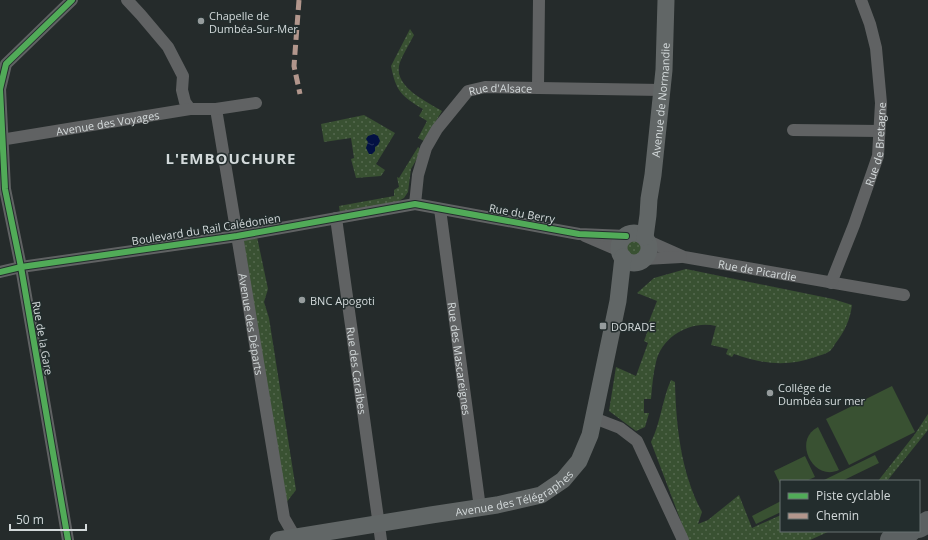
<svg xmlns="http://www.w3.org/2000/svg" width="928" height="540" font-family="'Open Sans',sans-serif">
<defs>
<pattern id="grass-dots" width="8" height="8" patternUnits="userSpaceOnUse"><rect width="8" height="8" fill="#395132"/><path d="M2 2h.1M6 6h.1" fill="none" stroke="#55694f" stroke-width="1.8" stroke-linecap="round"/></pattern>
<pattern id="water-ripples" width="26" height="14" patternUnits="userSpaceOnUse"><rect width="26" height="14" fill="#031143"/><path d="M2 4q2-2 4 0t4 0M15 11q2-2 4 0t4 0" fill="none" stroke="#27335e"/></pattern>
</defs>
<rect width="100%" height="100%" fill="#252b2b"/>
<!-- grass -->
<g fill="url(#grass-dots)">
<path d="M410 29 414 35C410 43 400 59 399 66 395 88 428 102 442 111L424 141 418 138 427 121 419 116 423 109C401 96 396 91 391 66Z"/>
<path d="M364 115 395 133 376 164 385 170 381 176 356 178 351 159 354 158 351 138 324 142 321 124Z"/>
<path d="M418 147 422 150 411 169 408 192 404 198 393 204 340 213 339 206 394 196V190L399 187 397 177 399 178Z"/>
<path d="M256 232 268 289 264 302 269 318 296 490 282 508 237 236Z"/>
<circle cx="635" cy="248" r="10"/>
<path d="M686 269 833 299 852 305C850 320 845 331 835 344 834 346 832 349 830 351 826 354 820 355 815 357 788 367 761 364 734 354L732 357 726 354 728 349 711 345 716 326C691 320 662 336 656 362 653 374 652 387 651 399H644V413H649L645 427 636 431 609 411 616 367 636 376 648 343 644 341 650 325 648 324 657 301 637 293 654 278Z"/>
<path d="M671 380 675 382C676 426 681 473 702 512L698 524 708 520 739 495 752 528 781 515V531H830L810 540H688L651 442C661 422 662 400 671 380Z"/>
<path d="M928 414V430L887 481H878L915 434Z"/>
</g>
<!-- pitch -->
<g fill="#395132">
<path d="M892 386 915 432 849 465 826 419Z"/>
<path d="M818 427 839 470C813 482 792 440 818 427Z"/>
<path d="M875 455 879 463 842 481H822Z"/>
<path d="M805 456 815 477 806 481H781V486L774 471Z"/>
<path d="M781 501V512L756 524 752 516Z"/>
</g>
<!-- water -->
<path fill="url(#water-ripples)" d="M374 134 378 136 380 141 378 145 375 147V151L372 154H369L366 148 368 142 366 139 368 136Z"/>
<g fill="none" stroke-linecap="round" stroke-linejoin="round">
<!-- street -->
<g stroke="#606263" stroke-width="12">
<path d="M127 0 141 15 168 47 183 76 182 90 185 102 190 109"/>
<path d="M538 87 539 0"/>
<path id="s1" d="M216 109 284 518 295 537V540"/>
<path d="M793 130 879 131"/>
<path id="s2" d="M0 140 190 109H216L256 103"/>
<path id="s3" d="M415 204 418 175 426 148 437 129 468 91 485 87 661 90"/>
<path id="s4" d="M440 209 480 508"/>
<path id="s5" d="M336 218 381 540"/>
<path d="M585 236 620 251"/>
<path id="s6" d="M648 241 684 257 904 295"/>
<path d="M645 259 681 257"/>
<path d="M0 272 21 267 237 236 415 204 579 234 626 236"/>
<path id="s7" d="M831 283 854 225 878 156 881 103 876 48 870 24 861 0"/>
<path d="M594 418 620 428 637 441 683 540"/>
<path d="M68 540 21 267 5 189 0 89 6 64 72 0"/>
</g>
<!-- secondary -->
<g stroke="#616666" stroke-width="17">
<circle cx="634" cy="248" r="15"/>
<path id="s8" d="M645 237 648 215 649 199 653 175 664 70 666 0"/>
<path id="s9" d="M278 540 431 515 497 505 541 495 563 480 579 461 590 435 618 301 623 257"/>
</g>
<!-- highway -->
<g stroke="#5c6162" stroke-width="22">
<path d="M919 527 928 522"/>
<path d="M891 540 910 531"/>
</g>
<!-- quiet -->
<path stroke="#b2968c" stroke-width="5" stroke-dasharray="10 5" stroke-linecap="butt" d="M299 0 294 66 300 94"/>
<!-- cycleway casing -->
<g stroke="#232d2d" stroke-width="8">
<g id="cycleway">
<path d="M0 272 21 267 237 236 415 204 579 234 626 236"/>
<path d="M68 540 21 267 5 189 0 89 6 64 72 0"/>
</g>
</g>
<!-- cycleway -->
<use href="#cycleway" stroke="#51ab58" stroke-width="6"/>
</g>
<!-- markers -->
<g fill="#969c9d" stroke="#232d2d" stroke-width="1.5">
<circle cx="201" cy="21" r="4"/>
<circle cx="302" cy="300" r="4"/>
<rect x="599" y="322" width="8" height="8" rx="2"/>
<circle cx="770" cy="393" r="4"/>
</g>
<g text-anchor="middle" dominant-baseline="central" stroke-width="3" stroke-linejoin="round" paint-order="stroke">
<!-- poi labels -->
<g font-size="11" fill="#d3d9da" stroke="#232d2d" text-anchor="start">
<text x="209" y="15">Chapelle de<tspan x="209" dy="13">Dumbéa-Sur-Mer</tspan></text>
<text x="310" y="300">BNC Apogoti</text>
<text x="611" y="326">DORADE</text>
<text x="778" y="387">Collége de<tspan x="778" dy="13">Dumbéa sur mer</tspan></text>
</g>
<!-- street labels -->
<g font-size="11" fill="#d3d9da" stroke="#232d2d">
<text stroke="none"><textPath href="#s3" startOffset="161">Rue d'Alsace</textPath></text>
<text stroke="none"><textPath href="#s8" startOffset="138">Avenue de Normandie</textPath></text>
<text stroke="none"><textPath href="#s2" startOffset="109">Avenue des Voyages</textPath></text>
<text stroke="none"><textPath href="#s7" startOffset="147">Rue de Bretagne</textPath></text>
<text transform="translate(522 213) rotate(10)">Rue du Berry</text>
<text transform="translate(206 229) rotate(-9)">Boulevard du Rail Calédonien</text>
<text stroke="none"><textPath href="#s6" startOffset="114">Rue de Picardie</textPath></text>
<text stroke="none"><textPath href="#s1" startOffset="218">Avenue des Départs</textPath></text>
<text transform="translate(43 338) rotate(80)">Rue de la Gare</text>
<text stroke="none"><textPath href="#s4" startOffset="151">Rue des Mascareignes</textPath></text>
<text stroke="none"><textPath href="#s5" startOffset="154">Rue des Caraibes</textPath></text>
<text stroke="none"><textPath href="#s9" startOffset="242">Avenue des Télégraphes</textPath></text>
</g>
<!-- district labels -->
<g font-size="15" font-weight="bold" letter-spacing="1" fill="#d3d9da" stroke="#232d2d">
<text x="231" y="158">L'EMBOUCHURE</text>
</g>
</g>
<!-- legend -->
<rect x="780" y="480" width="140" height="52" fill="#232d2d" stroke="#697272"/>
<rect x="788" y="493" width="20" height="6" fill="#51ab58" stroke="#697272"/>
<text x="816" y="500" font-size="12" fill="#d3d9da">Piste cyclable</text>
<rect x="788" y="513" width="20" height="6" fill="#b2968c" stroke="#697272"/>
<text x="816" y="520" font-size="12" fill="#d3d9da">Chemin</text>
<!-- scale -->
<path d="M10 524v6h76v-6" fill="none" stroke="#d3d9da" stroke-width="2"/>
<text x="16" y="524" font-size="12" fill="#d3d9da" stroke="#232d2d" stroke-width="3" paint-order="stroke">50 m</text>
</svg>
